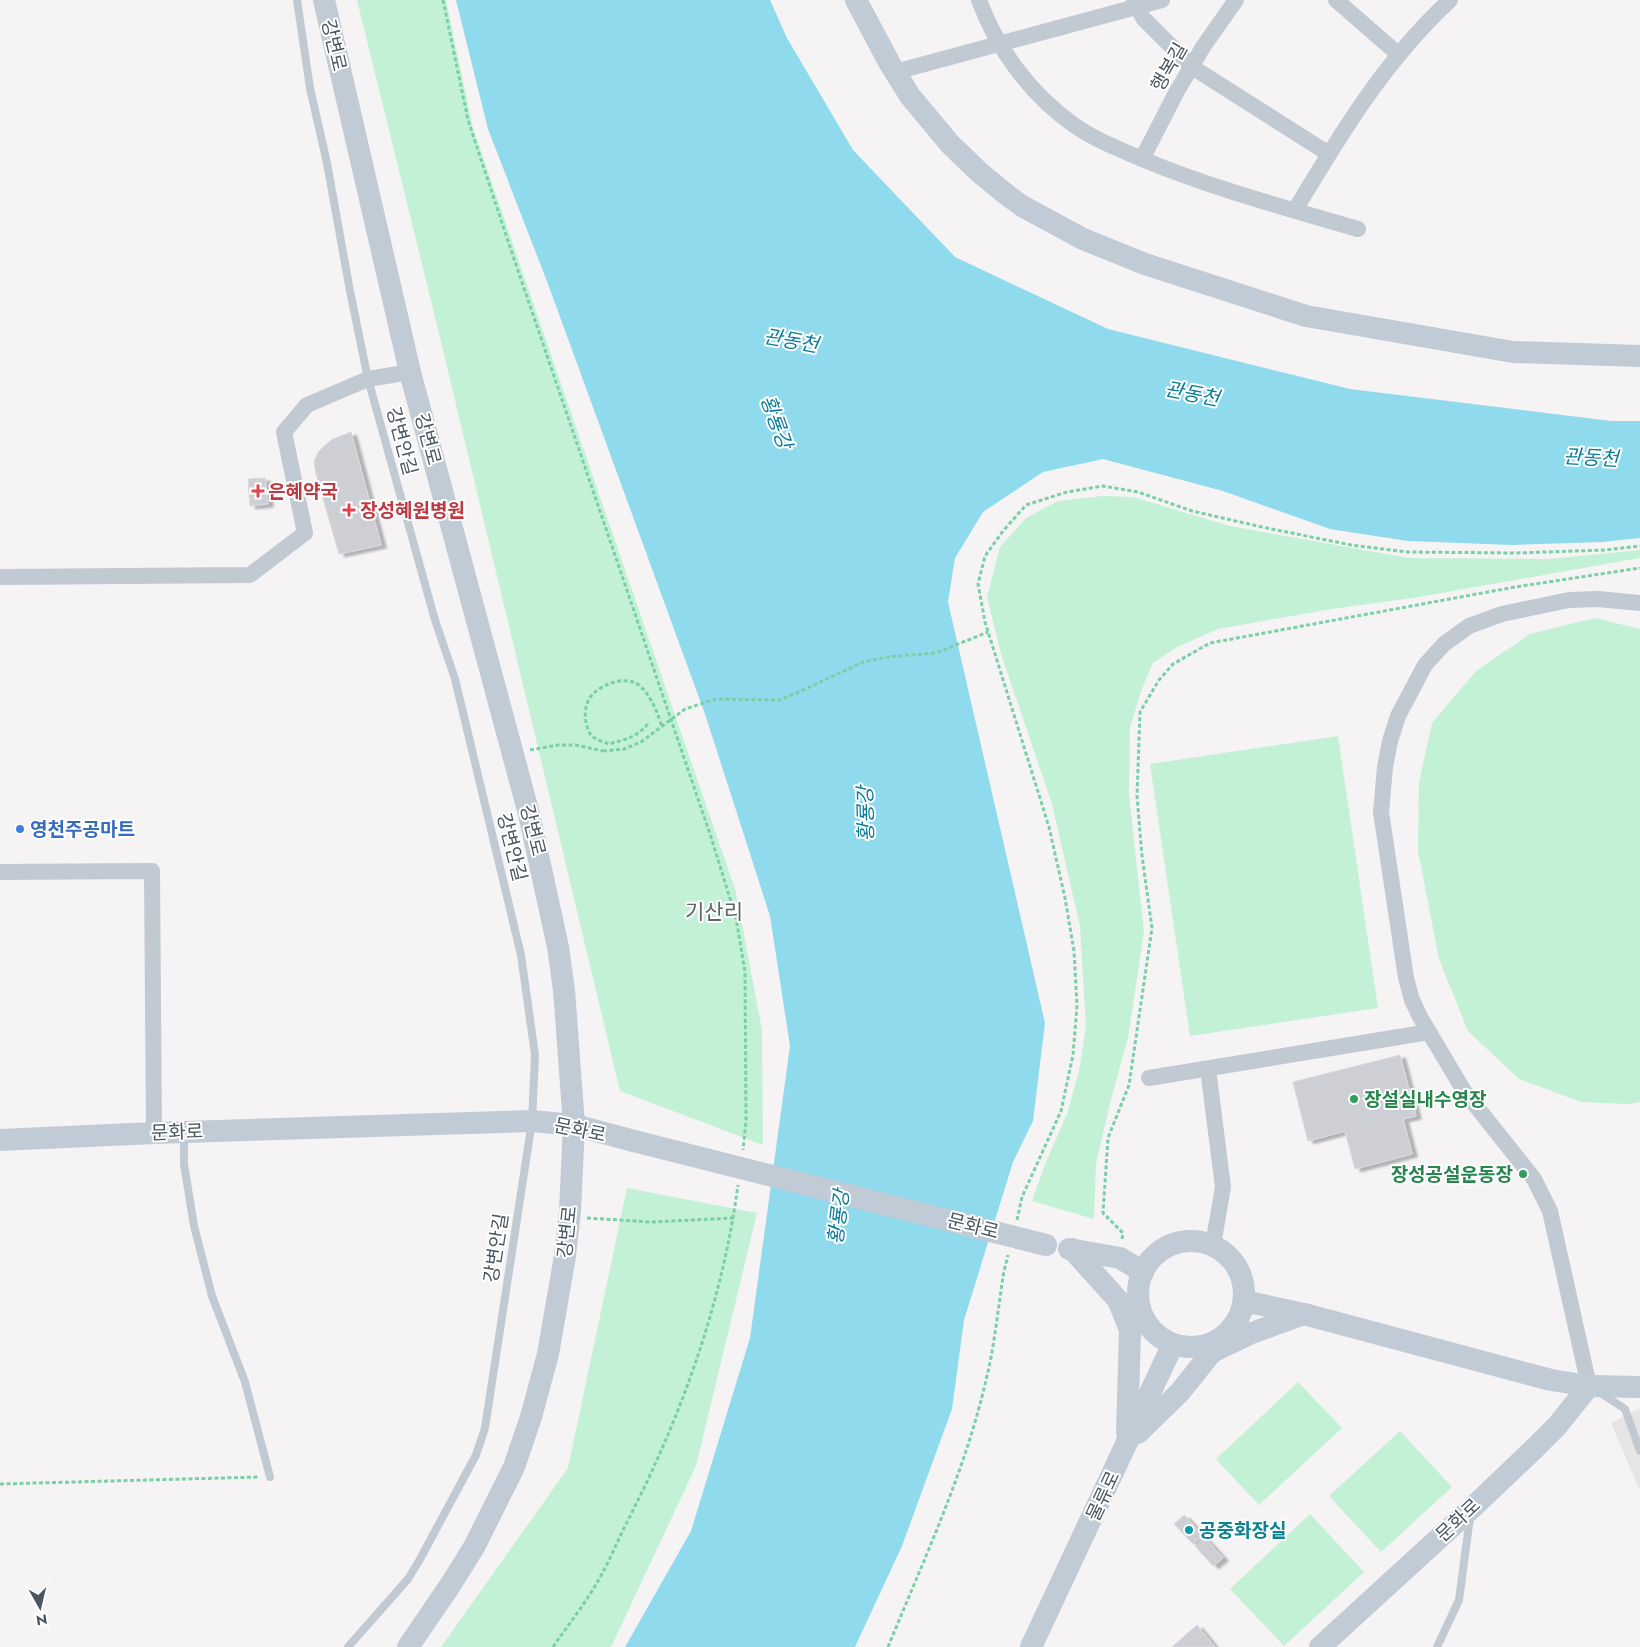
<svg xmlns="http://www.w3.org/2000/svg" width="1640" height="1647" font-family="Jost,'Noto Sans KR',sans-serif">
<defs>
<filter id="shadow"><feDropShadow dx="5.5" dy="3" stdDeviation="1" flood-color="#0004"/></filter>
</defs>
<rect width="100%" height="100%" fill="#f5f3f3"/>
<!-- education -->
<path fill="#e6e4e5" d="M1640 1408V1491L1611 1423Z"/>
<!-- green -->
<g fill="#c3f1d5">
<path d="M357 0H446L473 128 736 892 762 1030 763 1145 620 1091 438 329Z"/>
<path d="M1103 496 1133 497 1230 526 1409 558 1549 559 1640 550V558L1413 598 1331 609 1218 629 1177 647 1153 663 1143 686 1130 727 1129 794 1144 932 1128 1038 1111 1099 1096 1164 1094 1219 1032 1201 1046 1162 1067 1114 1079 1071 1086 1026 1080 926 1052 804 1001 654 987 597 1000 547 1026 518 1058 501Z"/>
<path d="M1595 618 1640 629V1102L1628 1104 1581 1102 1519 1079 1468 1031 1439 959 1418 851 1419 782 1432 723 1476 671 1530 634Z"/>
<path d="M1338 736 1378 1008 1190 1036 1150 764Z"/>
<path d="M627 1188 757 1213 696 1466 611 1647H441L568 1468Z"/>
<path d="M1298 1382 1342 1428 1259 1505 1216 1459Z"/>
<path d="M1400 1431 1452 1487 1381 1552 1329 1496Z"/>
<path d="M1310 1514 1364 1572 1284 1646 1230 1589Z"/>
</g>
<!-- water -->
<path fill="#90daee" d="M456 0H770L787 38 853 150 955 257 1108 329 1350 389 1611 421H1640V538L1602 542 1512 545 1408 541 1330 529 1223 491 1103 459 1043 472 983 512 955 558 948 602 1045 1023 1033 1121 1013 1162 964 1320 952 1409 902 1546 855 1647H625L691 1531 750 1338 790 1046 770 916 705 714 548 284 488 129Z"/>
<!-- building -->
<g fill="#cdcfd5" stroke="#d7d9de" filter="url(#shadow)">
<path d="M351 432 381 545 339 554 316 474 314 461 319 451 331 440Z"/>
<path d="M265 478 268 504 250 506 248 479Z"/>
<path d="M1400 1055 1416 1116 1403 1119 1412 1154 1355 1169 1345 1131 1308 1141 1293 1082Z"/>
<path d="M1184 1515 1203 1536 1193 1544 1174 1524Z"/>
<path d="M1204 1537 1223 1558 1213 1566 1195 1546Z"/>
<path d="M1197 1625 1215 1647H1172Z"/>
</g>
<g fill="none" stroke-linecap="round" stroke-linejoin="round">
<!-- path -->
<g stroke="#7ad0a6" stroke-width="3" stroke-dasharray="4 2.5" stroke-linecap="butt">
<path d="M443 0 468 120 510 247 711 837 736 918 745 972 746 1121 743 1150"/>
<path d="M648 724C635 738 627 739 609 744 604 742 596 740 592 736 588 732 587 727 586 722 584 712 586 700 594 693 605 683 627 675 640 686 652 697 657 712 662 727"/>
<path d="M530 750 558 745H576L603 751"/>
<path d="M587 1218 651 1222 734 1218"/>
<path d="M1017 1220 1022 1197 1061 1111 1073 1055 1077 1006 1074 951 1065 898 1049 827 985 622 978 584 985 556 1003 531 1026 505 1067 492 1103 486 1138 492 1192 511 1262 527 1351 545 1407 552 1516 553 1604 550 1640 546"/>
<path d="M1122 1239 1123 1233 1103 1213 1108 1138 1129 1085 1152 928 1142 856 1137 796 1140 712 1159 680 1173 664 1210 643 1515 587 1640 568"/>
<path d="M0 1484 259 1477"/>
<path d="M553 1647C565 1629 579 1612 590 1594 604 1573 614 1549 625 1526 680 1420 722 1305 738 1185"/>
<path d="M888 1647C924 1559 965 1472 986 1380 995 1344 998 1307 1004 1271L1008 1255"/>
</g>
<!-- lane -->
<g stroke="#c1cad2" stroke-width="8">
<path d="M297 0 310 88 327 163 350 291 368 379 435 620 455 679 521 955 535 1055 532 1121 485 1428 476 1455 419 1561 408 1579 348 1647"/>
<path d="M184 1134V1164L194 1226 212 1296 245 1382 270 1477"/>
<path d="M1599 1392 1625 1409 1640 1451"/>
<path d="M1437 1647 1459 1600 1470 1517"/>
</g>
<!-- street -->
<g stroke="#c1cad2" stroke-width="16">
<path d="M979 0C997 49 1031 95 1074 125 1095 140 1119 149 1142 159 1211 188 1286 208 1358 229"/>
<path d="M1134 0 1143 18 1192 67 1329 154"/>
<path d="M1336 0 1398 54"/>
<path d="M895 72 1162 0"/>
<path d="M1142 159 1177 91 1203 47 1236 0"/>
<path d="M1295 210C1340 135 1385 60 1450 0"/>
<path d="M0 577 250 575 305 533 284 432 307 405 368 379 410 372"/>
<path d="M0 872 152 871 154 1133"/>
<path d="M1208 1069 1223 1187 1213 1245"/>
<path d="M1149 1078 1429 1032"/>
<path d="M1589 1386 1550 1211 1534 1179 1464 1091 1420 1017 1412 1000 1406 978 1381 812 1385 767 1390 741 1398 716 1425 665 1444 644 1469 626 1502 614 1569 600 1598 599 1640 603"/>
</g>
<!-- secondary -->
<g stroke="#c1cbd6" stroke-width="22">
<path d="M324 0 410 372 529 814 558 947 564 990 574 1125 570 1211 565 1256 548 1354 531 1417 514 1467 474 1547 451 1584 408 1647"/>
<path d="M856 0 890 64 910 96 950 144 979 172 1007 195 1022 206 1083 239 1145 264 1306 316 1513 352 1640 356"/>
<path d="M0 1140 154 1133 532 1121 574 1125 634 1141"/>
<circle cx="1191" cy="1294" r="53"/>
<path d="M1069 1249 1120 1258 1143 1272"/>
<path d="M1072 1249 1118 1300 1130 1330 1127 1433"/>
<path d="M1244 1301 1304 1314 1551 1380 1589 1386 1640 1387"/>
<path d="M1138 1433 1180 1392 1212 1352 1249 1334 1304 1314"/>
<path d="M1031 1647 1173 1344"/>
<path d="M1320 1647 1472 1508 1536 1447 1557 1426 1589 1386"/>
</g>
<!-- path-bridge -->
<path stroke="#7ad0a6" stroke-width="3" stroke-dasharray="4 2.5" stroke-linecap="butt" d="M603 751 624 749 641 742 685 709 716 699 780 700 812 686 863 662 887 657 936 653 988 632"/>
<!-- secondary-bridge -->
<path stroke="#c1cbd6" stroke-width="22" d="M634 1141 1046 1245"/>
</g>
<!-- markers -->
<g fill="#e0444e" stroke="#fff" stroke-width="2">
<path d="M255.5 483.5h5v5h5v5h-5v5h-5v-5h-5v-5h5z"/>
<path d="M346.5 502.5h5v5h5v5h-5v5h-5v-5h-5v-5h5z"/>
</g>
<circle fill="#3f7fe0" stroke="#fff" stroke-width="2" cx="20" cy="829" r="5"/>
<g fill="#2e9e5b" stroke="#fff" stroke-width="2">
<circle cx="1354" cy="1099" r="5"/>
<circle cx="1523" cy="1174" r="5"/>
</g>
<circle fill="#0f9aa8" stroke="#fff" stroke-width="2" cx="1189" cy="1530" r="5"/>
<g text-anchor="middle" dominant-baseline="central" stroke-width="4" stroke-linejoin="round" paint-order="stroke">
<!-- street labels -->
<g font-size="19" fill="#4a5661" stroke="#fff">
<text transform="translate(334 45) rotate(77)">강변로</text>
<text transform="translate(1169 67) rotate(-60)">행복길</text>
<text transform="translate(428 439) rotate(75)">강변로</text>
<text transform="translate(402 441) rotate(75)">강변안길</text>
<text transform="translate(533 830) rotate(76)">강변로</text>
<text transform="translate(512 847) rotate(76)">강변안길</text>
<text transform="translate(580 1130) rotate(12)">문화로</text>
<text transform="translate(177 1132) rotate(-2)">문화로</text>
<text transform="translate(973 1226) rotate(14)">문화로</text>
<text transform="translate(567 1232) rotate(-84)">강변로</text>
<text transform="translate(496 1248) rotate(-81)">강변안길</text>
<text transform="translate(1103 1496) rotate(-65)">물류로</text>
<text transform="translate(1458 1520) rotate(-43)">문화로</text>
</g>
<!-- health labels -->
<g font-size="19" font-weight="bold" fill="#be3a42" stroke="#fff" text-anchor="start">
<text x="268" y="491">은혜약국</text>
<text x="360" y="510">장성혜원병원</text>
</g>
<!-- shop labels -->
<g font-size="19" font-weight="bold" fill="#366cbe" stroke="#fff" text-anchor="start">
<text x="30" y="829">영천주공마트</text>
</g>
<!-- leisure labels -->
<g font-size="19" font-weight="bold" fill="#27864d" stroke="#fff" text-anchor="start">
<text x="1364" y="1099">장설실내수영장</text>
<text x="1513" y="1174" text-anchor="end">장성공설운동장</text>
</g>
<!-- culture labels -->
<g font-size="19" font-weight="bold" fill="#0d838f" stroke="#fff" text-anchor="start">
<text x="1199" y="1530">공중화장실</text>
</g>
<!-- water labels -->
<g font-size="20" font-style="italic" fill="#0c7c9b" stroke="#fff">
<text transform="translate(791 341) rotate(10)">관동천</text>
<text transform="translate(1192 394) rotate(11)">관동천</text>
<text transform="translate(776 422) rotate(70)">황룡강</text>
<text transform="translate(1591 458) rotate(3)">관동천</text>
<text transform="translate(866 814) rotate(-91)">황룡강</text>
<text transform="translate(839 1217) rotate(-83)">황룡강</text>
</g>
<!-- quarter labels -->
<g font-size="21" fill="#5f6368" stroke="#fff">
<text x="714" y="912">기산리</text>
</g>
</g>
<!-- north arrow -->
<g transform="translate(40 1607) rotate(172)" stroke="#ffffff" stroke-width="4" paint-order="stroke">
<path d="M0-4L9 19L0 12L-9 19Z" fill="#4a5661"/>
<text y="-8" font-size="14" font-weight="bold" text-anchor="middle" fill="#4a5661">N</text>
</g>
</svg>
